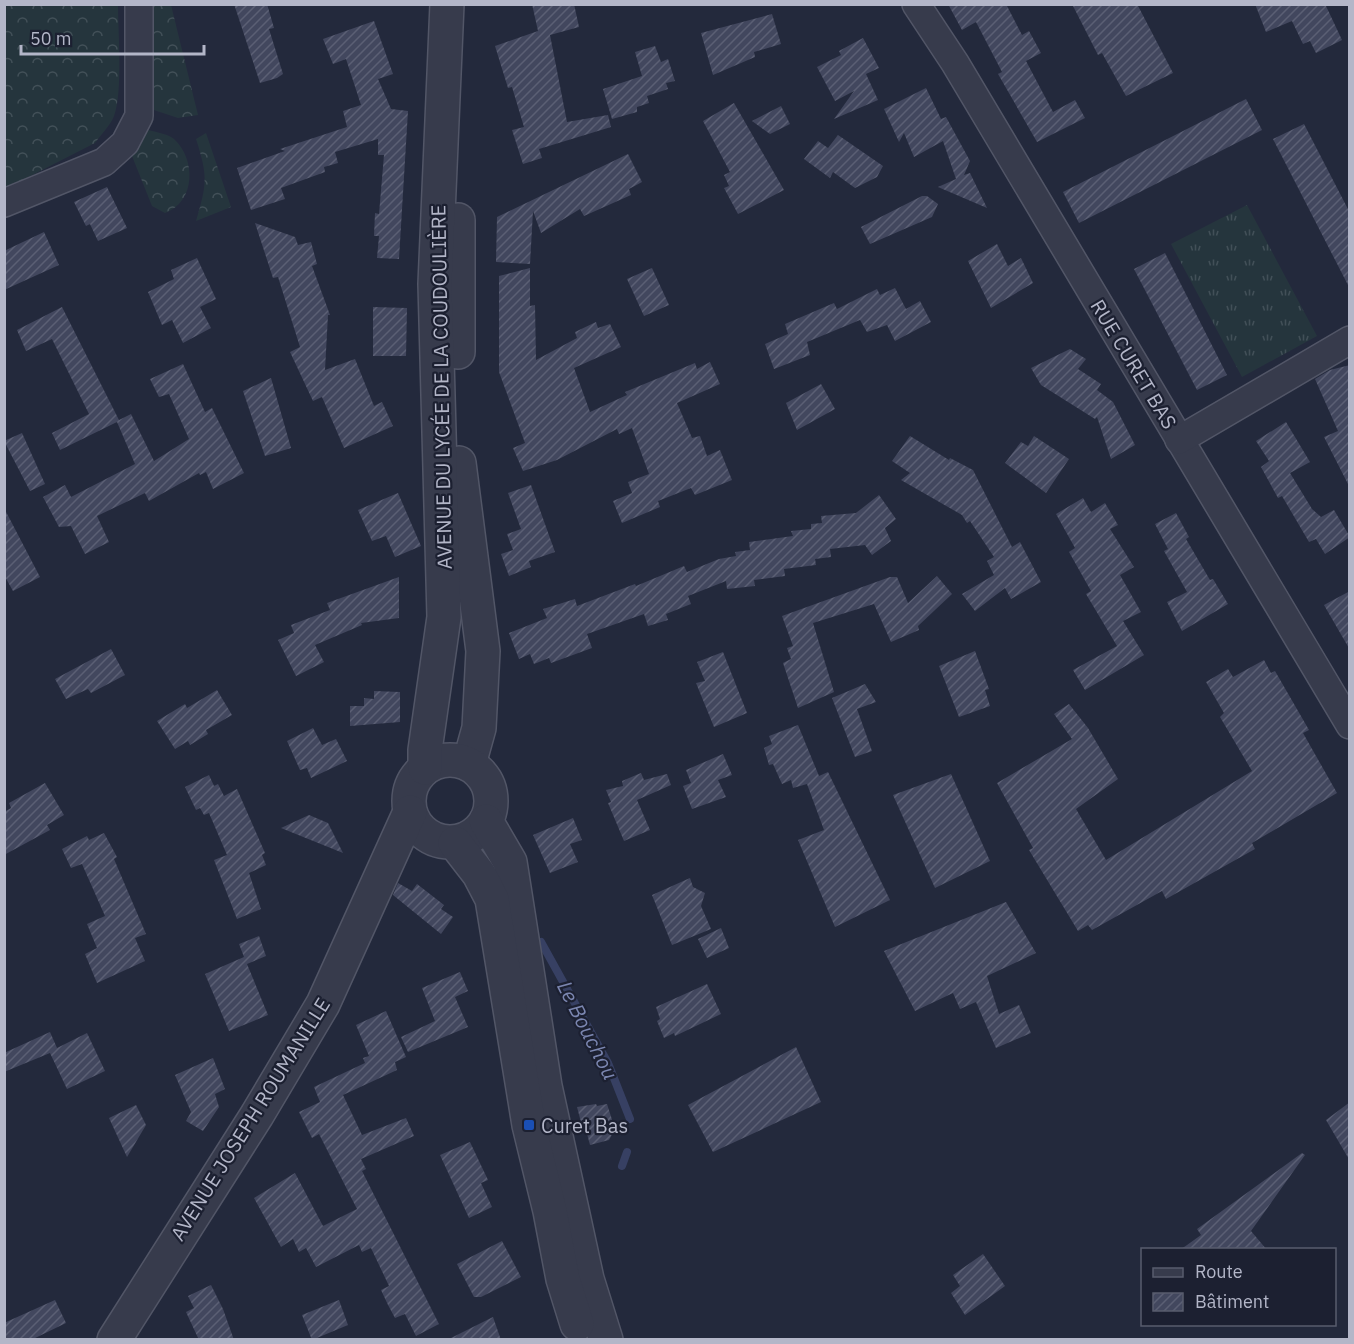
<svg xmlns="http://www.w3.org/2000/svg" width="1354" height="1344" font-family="'IBM Plex Sans',sans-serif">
<defs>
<pattern id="grass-tufts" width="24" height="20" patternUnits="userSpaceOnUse" patternTransform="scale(1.5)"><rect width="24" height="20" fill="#25353d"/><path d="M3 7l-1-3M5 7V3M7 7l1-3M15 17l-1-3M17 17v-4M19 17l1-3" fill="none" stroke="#425058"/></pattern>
<pattern id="forest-crowns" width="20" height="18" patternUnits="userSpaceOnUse" patternTransform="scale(1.5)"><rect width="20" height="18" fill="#25353d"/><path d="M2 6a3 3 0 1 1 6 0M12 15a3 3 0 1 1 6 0" fill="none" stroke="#425058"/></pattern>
<pattern id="building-hatch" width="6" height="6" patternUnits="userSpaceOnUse" patternTransform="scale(1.5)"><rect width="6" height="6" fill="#42475e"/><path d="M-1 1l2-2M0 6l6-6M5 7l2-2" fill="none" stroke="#5b5f74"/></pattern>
</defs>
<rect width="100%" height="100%" fill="#23293c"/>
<!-- grass -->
<path fill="url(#grass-tufts)" d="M1247 205 1317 336 1242 377 1171 244Z"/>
<!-- forest -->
<g fill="url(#forest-crowns)">
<path d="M5 5H118C118 32 123 92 114 116 110 126 101 134 95 143L5 189Z"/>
<path d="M151 5H171L198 115 178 118 154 110Z"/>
<path d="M148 130C156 132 168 134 174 139 196 159 196 202 165 213L152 206 132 156Z"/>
<path d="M206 133 231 207 196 221C207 184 208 176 196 139Z"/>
</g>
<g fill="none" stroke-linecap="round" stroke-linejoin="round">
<!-- stream -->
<g stroke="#374063" stroke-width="8">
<path d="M541 942 608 1063 630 1119"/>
<path d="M622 1166 627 1152"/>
</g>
</g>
<!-- building -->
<g fill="url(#building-hatch)">
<path d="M234 4H267L274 28 269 29 283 74 277 78 260 83Z"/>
<path d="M532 4H574L579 27 550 35 567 122 608 115 611 127 539 149 542 158 523 164 512 130 524 127 512 87 508 88 495 46 538 31Z"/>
<path d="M948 4H1006L1022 35 1029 31 1041 53 1026 61 1053 112 1075 100 1085 118 1037 142 998 74 1002 72 976 22 962 30Z"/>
<path d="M1072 4H1137L1173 73 1126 96 1102 53 1098 55Z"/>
<path d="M1255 4H1331L1326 6 1342 40 1316 53 1310 41 1303 44 1292 21 1266 32Z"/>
<path d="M772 14 781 44 754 52 755 57 713 75 701 33Z"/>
<path d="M374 21 393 74 378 79 391 109 408 111 399 259 377 258 379 236H374L375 213 379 214 384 155H378V139L335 152 338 163 324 167 325 172 281 188 285 199 251 210 237 168 285 151 280 149 347 127 343 111 361 105 346 59 333 64 323 39Z"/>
<path d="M863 38 879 68 866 74 878 100 834 119 854 91 835 101 817 67 841 55 839 51Z"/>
<path d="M655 46 661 62 668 59 675 81 666 83 668 89 647 96 649 103 637 107V112L612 119 603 89 642 76 635 52Z"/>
<path d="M926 88 941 119 946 117 970 161 964 175 970 173 987 208 938 187 956 179 943 141 914 157 904 133 899 142 884 109Z"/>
<path d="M1246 99 1262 130 1079 223 1063 192Z"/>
<path d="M734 103 784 190 738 214 724 188 729 186 724 175 730 172 703 121Z"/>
<path d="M781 106 790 124 770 134 752 121Z"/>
<path d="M1304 124 1350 213V289L1273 139Z"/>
<path d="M838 135 883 166 877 177 855 188 833 172 830 178 804 159 818 141 828 148Z"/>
<path d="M628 154 642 182 629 189 631 195 584 216 580 209 541 233 533 211 530 264 496 262 497 217Z"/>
<path d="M107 187 127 228 98 241 90 224 86 226 74 202Z"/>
<path d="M922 196H927L938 204 932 217 870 244 861 227Z"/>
<path d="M255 223 295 237 298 245 311 242 317 264 312 266 330 315H328L325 370 355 359 374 406 382 402 393 426 344 448 322 397 313 401 290 352 300 347 278 277 273 278Z"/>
<path d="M44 232 59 265 4 290V251Z"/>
<path d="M997 244 1008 266 1021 258 1033 283 991 308 968 261Z"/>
<path d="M1165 253 1227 375 1197 390 1134 269Z"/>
<path d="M197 258 216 299 200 307 211 328 183 343 172 320 162 325 148 292 174 279 171 270Z"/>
<path d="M530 268V306L535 305 536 360 577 338 575 332 596 322 598 328 610 324 621 347 574 368 590 412 627 395 625 392 695 363 697 369 710 362 720 384 677 403 692 438 700 436 707 456 720 450 732 480 695 495 691 488 658 501 660 507 622 523 613 501 632 493 628 482 649 474 632 428 619 434 617 429 557 460 523 471 513 448 525 443 499 372V276Z"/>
<path d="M652 268 669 305 644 316 627 279Z"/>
<path d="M895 288 906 309 920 301 931 322 895 341 887 325 867 332 860 320 807 342 810 355 774 369 765 344 788 334 785 324 834 303 837 309 877 289 880 295Z"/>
<path d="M62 307 119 420 131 414 154 461 189 439 169 394 159 397 150 379 183 364 205 412 212 408 244 473 213 489 206 472 200 475 199 473 149 501 145 493 97 516 109 542 85 554 71 526 59 527 43 497 65 485 71 497 135 464 117 422 60 450 52 433 89 414 52 339 26 351 17 330Z"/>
<path d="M373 307 407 308 406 356H373Z"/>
<path d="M1070 349 1086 359 1078 369 1101 384 1097 390 1113 402 1135 445 1111 459 1097 417 1095 419 1041 385 1031 368Z"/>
<path d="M1350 365V488L1324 437 1338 431 1315 379 1330 370Z"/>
<path d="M271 378 291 448 265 456 243 391Z"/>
<path d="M821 384 835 409 797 430 786 403Z"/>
<path d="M1286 422 1310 462 1290 473 1312 509 1321 517 1334 510 1350 537 1325 554 1316 539 1309 542 1282 496 1278 498 1261 467 1269 461 1256 441Z"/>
<path d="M22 433 45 484 30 491 4 441Z"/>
<path d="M910 436 949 460 950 458 973 470 1012 547 1020 542 1041 582 1011 599 1005 588 975 611 962 594 994 575 987 561 994 557 970 521 967 523 962 515 901 480 910 473 892 461Z"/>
<path d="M1034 436 1069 459 1046 493 1005 463 1021 442 1028 446Z"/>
<path d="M531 485 555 552 529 561 531 567 509 576 501 554 513 550 507 534 521 529 508 493Z"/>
<path d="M398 493 421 546 395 557 386 536 372 541 358 510Z"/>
<path d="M879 495 896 519 885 528 891 541 872 555 865 545 830 549 831 557 815 559 816 565 784 569 785 576 754 580 755 586 727 589 726 581 688 596 691 604 666 614 668 620 648 626 644 614 587 634 592 648 551 663 549 658 534 664 530 654 519 659 509 633 547 618 543 609 575 599 577 606 635 584 636 586 684 566 687 572 719 559 736 556 735 552 750 550 749 542 793 536 791 531 811 529V524L822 523 821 516 856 513Z"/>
<path d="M1083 498 1091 512 1105 503 1118 525 1110 529 1134 567 1120 575 1141 612 1123 621 1144 655 1085 690 1073 670 1117 646 1086 594 1091 591 1069 552 1075 548 1056 514Z"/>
<path d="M4 508 40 577 13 591 4 575Z"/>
<path d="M1176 513 1189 537 1186 539 1210 580 1213 579 1228 604 1182 631 1167 602 1187 592 1164 551 1168 549 1155 524Z"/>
<path d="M937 576 952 594 918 626 919 630 891 642 874 604 813 623 834 692 798 708 783 663 791 659 787 648 793 646 782 616 890 577H897L908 603Z"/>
<path d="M399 577V618L361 623 362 625 315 645 324 662 296 676 278 640 294 633 291 625 330 610 327 603Z"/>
<path d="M1350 591V650L1324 605Z"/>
<path d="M111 649 125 675 91 693 88 689 66 699 55 679Z"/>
<path d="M975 651 989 689 985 690 990 706 959 717 939 666Z"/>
<path d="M723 652 747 713 714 727 696 683 705 681 697 662Z"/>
<path d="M1264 660 1271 673 1275 671 1309 730 1303 733 1337 793 1252 843 1255 849 1166 899 1162 891 1092 930 1088 925 1078 931 1029 850 1033 848 997 783 1072 739 1054 714 1069 704 1088 728 1118 779 1076 809 1106 860 1252 771 1220 717 1224 713 1206 682 1228 669 1233 677Z"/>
<path d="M865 684 876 702 857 709 872 751 855 757 832 698Z"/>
<path d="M217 690 232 715 206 730 208 734 190 745 188 741 175 749 157 721 185 704 187 708Z"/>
<path d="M374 691 400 692V722L350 726V706H364V698L374 699Z"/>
<path d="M798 725 819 776 828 772 890 900 835 927 798 840 824 830 807 784 793 788 791 780 782 784 773 764 769 765 764 748 772 744 769 736Z"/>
<path d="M313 728 322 745 336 739 347 761 311 778 307 768 300 770 287 741Z"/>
<path d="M723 754 732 775 718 780 726 797 692 809 683 786 691 783 686 770Z"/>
<path d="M641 773 644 780 667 774 671 785 637 800 650 830 624 841 608 803 611 802 606 790 623 786 622 781Z"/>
<path d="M951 774 990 861 935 888 893 795Z"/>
<path d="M209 775 214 786 218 784 224 796 237 789 265 853 262 855 266 865 249 873 261 909 237 919 214 860 227 855 209 813 204 815 200 808 196 810 185 787Z"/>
<path d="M45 783 64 815 47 825 50 830 4 855V812L11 808 9 803Z"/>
<path d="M309 815 328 823 343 853 281 828Z"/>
<path d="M573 818 582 840 570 844 578 862 550 873 533 835Z"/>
<path d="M104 833 117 857 114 859 146 934 135 938 145 961 97 983 85 954 97 948 87 924 105 916 82 864 71 868 62 849 87 836 89 840Z"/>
<path d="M690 878 693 887 705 893 701 906 711 929 672 945 652 895Z"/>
<path d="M398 883 412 891 417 884 444 905 441 909 453 917 441 934 393 895Z"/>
<path d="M1006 902 1036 953 987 976 999 1014 1019 1005 1031 1033 996 1048 976 1002 960 1009 953 993 915 1011 884 951Z"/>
<path d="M721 928 729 948 707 958 698 939Z"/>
<path d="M259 936 266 956 247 964 268 1015 229 1031 205 974 244 957 239 944Z"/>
<path d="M460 972 468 991 455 997 468 1027 408 1052 401 1037 435 1021 422 988Z"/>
<path d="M707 984 721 1014 675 1036 674 1033 664 1038 657 1021 660 1019 656 1007Z"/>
<path d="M386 1011 406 1057 395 1062 397 1070 343 1095 362 1135 406 1118 414 1136 361 1159 366 1169 362 1171 439 1324 416 1336 405 1314 395 1318 388 1305 381 1290 389 1286 371 1248 362 1252 359 1245 316 1267 306 1248 299 1252 293 1239 281 1247 254 1198 295 1173 323 1226 357 1209 319 1134 312 1138 299 1112 320 1102 314 1087 365 1063 363 1058 369 1056 356 1025Z"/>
<path d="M50 1032 57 1048 87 1033 105 1071 67 1089 50 1053 4 1072V1053Z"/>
<path d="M796 1047 821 1102 713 1152 688 1105Z"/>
<path d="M213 1058 225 1089 215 1094 219 1107 203 1131 186 1121 191 1112 175 1075Z"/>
<path d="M1350 1102V1161L1326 1120Z"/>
<path d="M596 1104 597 1106 607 1104 615 1129 609 1140 590 1145 586 1130H583L577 1107Z"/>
<path d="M136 1105 146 1125 127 1157 109 1118Z"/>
<path d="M470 1142 488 1180 481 1183 492 1207 469 1218 440 1155Z"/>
<path d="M1302 1153 1305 1155 1251 1231 1267 1250H1180L1201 1235 1197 1229Z"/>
<path d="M502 1241 521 1277 481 1297H474L457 1264Z"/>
<path d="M983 1254 1005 1286 965 1315 951 1293 960 1286 953 1275Z"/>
<path d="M211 1285 223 1309 234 1340H199L186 1312 194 1308 188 1296Z"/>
<path d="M55 1300 66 1323 31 1340H4V1323Z"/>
<path d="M339 1300 348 1325 312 1340 302 1315Z"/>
<path d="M493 1317 501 1340H447Z"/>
</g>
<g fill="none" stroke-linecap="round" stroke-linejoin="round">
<!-- minor casing -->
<g stroke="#525667" stroke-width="30">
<g id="minor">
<path d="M916 4 955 63 1350 725"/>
<path d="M4 203 104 162 125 143 139 116V4"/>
<path d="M1179 440 1350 340"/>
</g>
</g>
<!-- tertiary casing -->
<g stroke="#525667" stroke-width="36">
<g id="tertiary">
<path d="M458 352V220"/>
<path d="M459 463 483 651 479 728 469 764"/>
<circle cx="450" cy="801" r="41"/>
<path d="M425 768V750L444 617 435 284 447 4"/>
<path d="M486 821 510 862 545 1086 587 1279 606 1340"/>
<path d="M455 843 479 874 492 899 529 1125 550 1211 563 1279 577 1324"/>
<path d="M114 1340 257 1115 323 1004 410 812"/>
</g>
</g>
<!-- minor -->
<use href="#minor" stroke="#373b4c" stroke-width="27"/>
<!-- tertiary -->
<use href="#tertiary" stroke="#373b4c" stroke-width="33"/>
</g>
<!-- markers -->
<rect fill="#1a4fb4" stroke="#1c2031" stroke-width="2" x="523" y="1119" width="12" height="12" rx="3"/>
<g text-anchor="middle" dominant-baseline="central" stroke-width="4.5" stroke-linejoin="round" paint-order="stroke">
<!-- street labels -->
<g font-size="20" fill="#b3b6c8" stroke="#1c2031">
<text transform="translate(1134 364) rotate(59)">RUE CURET BAS</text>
<text transform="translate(441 387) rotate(-91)">AVENUE DU LYCÉE DE LA COUDOULIÈRE</text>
<text transform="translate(250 1119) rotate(-58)">AVENUE JOSEPH ROUMANILLE</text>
</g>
<!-- poi labels -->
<g font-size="20" fill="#b3b6c8" stroke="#1c2031" text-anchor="start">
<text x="541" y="1125">Curet Bas</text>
</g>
<!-- water labels -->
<g font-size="21" font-style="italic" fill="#7b86b0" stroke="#1c2031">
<text transform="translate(588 1030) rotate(63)">Le Bouchou</text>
</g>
</g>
<!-- border -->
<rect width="1354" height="1344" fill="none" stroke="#b3b6c8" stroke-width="12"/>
<!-- legend -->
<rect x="1141" y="1248" width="195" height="78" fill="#1c2031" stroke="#585c6d" stroke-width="1.5"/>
<rect x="1153" y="1268" width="30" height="9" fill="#373b4c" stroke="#585c6d" stroke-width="1.5"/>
<text x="1195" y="1278" font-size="18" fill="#b3b6c8">Route</text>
<rect x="1153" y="1293" width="30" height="18" fill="url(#building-hatch)" stroke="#585c6d" stroke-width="1.5"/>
<text x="1195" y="1308" font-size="18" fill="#b3b6c8">Bâtiment</text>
<!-- scale -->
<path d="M21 45v9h183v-9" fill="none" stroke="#b3b6c8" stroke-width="3"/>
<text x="30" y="45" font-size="18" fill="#b3b6c8" stroke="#1c2031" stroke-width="4.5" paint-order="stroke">50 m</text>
</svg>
